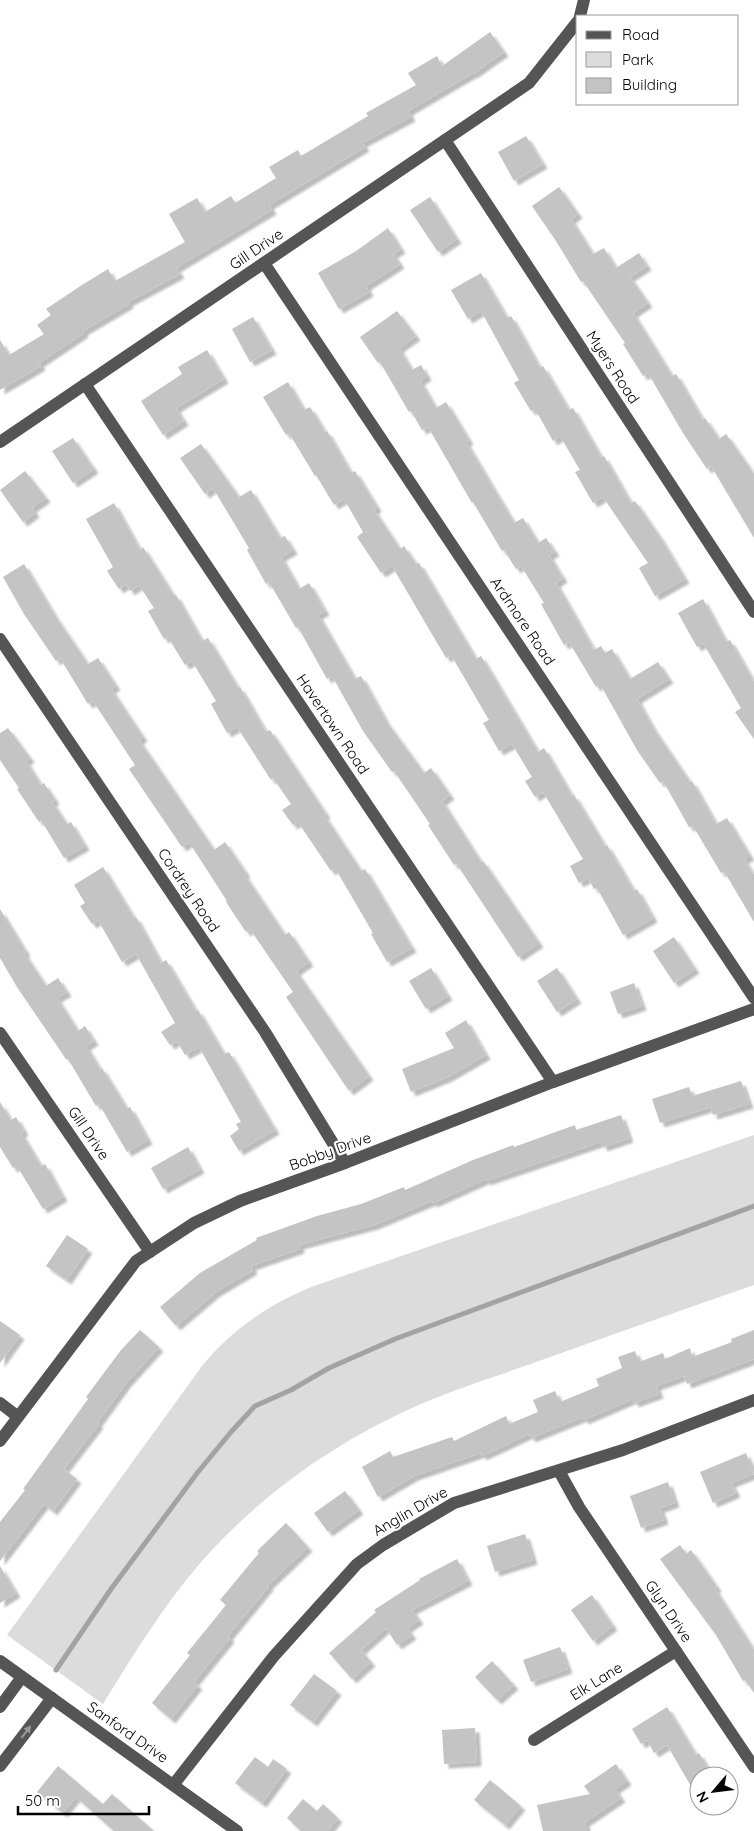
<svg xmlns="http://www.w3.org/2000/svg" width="754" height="1831" font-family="Quicksand,sans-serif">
<defs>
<filter id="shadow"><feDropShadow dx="4.5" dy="4.5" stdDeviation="1" flood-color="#0004"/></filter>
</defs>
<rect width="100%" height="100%" fill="#fff"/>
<!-- green -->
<path fill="#dcdcdc" d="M754 1135V1285C687 1308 620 1332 553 1356 507 1373 459 1387 414 1407 338 1441 269 1489 212 1550 169 1596 136 1651 103 1704L7 1635 202 1366C231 1330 268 1305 311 1287Z"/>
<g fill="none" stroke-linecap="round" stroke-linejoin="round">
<!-- stream -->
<path stroke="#a3a3a3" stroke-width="5" d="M56 1670 111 1589 198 1472 231 1432 255 1406 291 1390 329 1368 395 1339 754 1206"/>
</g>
<!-- building -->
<g fill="#c4c4c4" filter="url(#shadow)">
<path d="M490 32 504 52 473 74V73L408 111 411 117 362 143 365 147 269 205 272 210 176 268 180 274 128 302 129 304 83 331 84 333 39 363 41 366 0 390V340L9 355 44 334 37 325 51 315 46 309 82 285 108 269 115 281 185 242 169 214 197 198 205 212 231 196 235 203 276 178 269 167 298 150 301 156 368 116 366 113 416 85 408 73 437 56 442 66Z"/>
<path d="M526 136 543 164 514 181 498 152Z"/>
<path d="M559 187 578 214 571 219 593 254 604 248 616 268 639 253 647 266 630 277 648 303 633 313 672 376 676 374 703 420 705 418 719 439 726 434 754 474V538L711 466 707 469 683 433 648 373 643 376 623 344 625 343 583 281 581 282 556 241 532 206Z"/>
<path d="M430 197 457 239 438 252 410 210Z"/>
<path d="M388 228 401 249 393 254 400 264 366 286 369 292 339 309 318 273 356 251Z"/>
<path d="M481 273 507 318 511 316 540 368 543 366 569 410 573 408 601 457 604 456 631 503 635 501 660 537 685 579 655 596 639 568 648 563 603 497 593 503 575 472 580 470 560 436 553 441 535 409 531 411 514 383 519 380 481 311 468 319 451 290Z"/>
<path d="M397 311 416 336 399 348 412 370 421 365 427 376 420 381 436 408 446 402 469 440 466 442 514 523 523 518 538 543 546 538 555 552 549 555 563 578 556 583 594 650 601 646 605 653 612 649 630 679 658 662 669 679 637 699 652 726 690 782 692 781 716 824 727 818 750 856 744 859 754 875V922L724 871 721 873 693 826 689 827 663 781 660 783 637 750 600 684 596 687 569 642 564 645 541 604 544 603 521 566 516 569 504 550 502 551 473 502 472 503 428 427 422 430 411 411 409 412 380 362 378 363 360 337Z"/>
<path d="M253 317 272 350 250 362 232 329Z"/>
<path d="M207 350 224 379 176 408 184 421 163 435 141 401 182 374 178 367Z"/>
<path d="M288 382 304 410 310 407 325 432 327 431 351 473 355 471 377 507 374 510 400 549 404 546 416 564 419 563 476 659 481 656 538 752 544 748 572 796 574 795 605 846 607 845 634 891 637 889 653 918 623 935 597 888 594 889 588 878 579 883 570 866 583 859 543 792 535 797 525 781 532 777 512 744 499 751 483 723 489 720 451 655 446 658 392 566 381 573 357 537 363 532 344 499 334 505 316 475 315 476 289 433 286 435 263 397Z"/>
<path d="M73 438 94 469 73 483 52 451Z"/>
<path d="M201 444 239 497 251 490 280 538 285 536 293 550 281 557 299 589 309 583 325 611 318 615 355 679 361 676 386 721 424 773 431 768 450 795 442 801 481 862 483 861 539 943 518 957 456 863 454 865 428 825 430 824 394 771 392 772 363 731 332 676 327 679 298 627 296 628 269 582 266 584 247 550 249 548 213 488 205 494 180 458Z"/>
<path d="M25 471 46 498 32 508 35 513 23 522 0 490Z"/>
<path d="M114 503 140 550 143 547 174 596 176 595 202 641 208 638 238 688 240 687 266 732 270 730 326 814 324 815 361 871 365 869 412 948 387 962 371 934 373 933 335 868 331 871 298 822 293 825 282 810 291 804 273 778 271 780 237 727 227 733 211 704 216 701 192 661 185 665 168 637 164 639 148 611 154 608 139 585 130 591 126 584 119 589 107 571 113 567 86 519Z"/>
<path d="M24 564 55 616 88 664 98 658 116 686 111 689 143 737 139 740 214 850 225 842 246 873 244 874 285 935 289 932 309 962 296 971 369 1076 349 1091 286 997 293 992 250 929 246 932 226 902 227 901 189 842 182 847 129 769 135 765 93 701 88 704 60 658 56 661 24 614 3 577Z"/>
<path d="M703 599 726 642 730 640 754 682V739L735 712 741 708 703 643 697 647 678 613Z"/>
<path d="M8 728 30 758 26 761 41 785 44 783 55 800 52 802 67 824 71 822 85 846 64 858 41 820 39 822 17 789 19 788 0 760V733Z"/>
<path d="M103 867 134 918 136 917 161 963 166 960 196 1011 198 1010 224 1054 229 1052 275 1130 239 1151 230 1136 239 1129 236 1124 241 1122 199 1047 185 1055 177 1041 170 1045 161 1032 175 1023 136 954 122 962 98 920 92 924 80 906 85 903 74 885Z"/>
<path d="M0 909 26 952 24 953 46 986 58 978 67 992 57 998 78 1031 85 1026 94 1041 86 1046 100 1069 102 1068 127 1109 130 1107 148 1140 127 1152 99 1104 96 1106 68 1059H66L17 987 0 958Z"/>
<path d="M674 937 695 969 674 983 653 951Z"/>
<path d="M431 968 448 996 426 1009 409 981Z"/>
<path d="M557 968 577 999 557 1012 537 981Z"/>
<path d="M634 983 642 1006 618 1014 610 992Z"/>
<path d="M466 1020 486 1055 448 1077 411 1092 402 1069 454 1048 445 1033Z"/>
<path d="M741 1081 749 1104 713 1115 711 1107 660 1123 652 1099 689 1087 692 1096Z"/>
<path d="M0 1102 11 1120 16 1117 24 1131 21 1133 41 1166 45 1164 63 1197 43 1209 17 1166 13 1168 0 1147Z"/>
<path d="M621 1115 629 1138 603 1147 601 1142 486 1181V1179L433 1203 432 1201 374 1225 299 1245 300 1249 251 1266 253 1270 216 1292 176 1326 160 1307 200 1273 257 1240 256 1238 317 1216 361 1204 404 1187 405 1190 473 1160 513 1145 514 1147 575 1125 576 1130Z"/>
<path d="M188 1147 200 1169 163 1189 151 1168Z"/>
<path d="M67 1235 88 1249 67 1280 46 1266Z"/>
<path d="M0 1321 20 1335 0 1363Z"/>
<path d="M140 1330 159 1347 127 1382 97 1423 99 1424 64 1469 77 1479 53 1511 44 1504 0 1561V1522L25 1490 23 1489 88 1399 86 1397 121 1350Z"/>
<path d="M754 1330V1359L687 1384 684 1376 656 1386 659 1394 634 1403 633 1399 584 1420 583 1417 531 1438 529 1434 482 1456 481 1453 414 1476 378 1497 362 1467 390 1451 393 1457 452 1437 454 1441 506 1416 509 1424 538 1412 533 1400 555 1391 560 1402 599 1386 596 1379 622 1368 618 1357 635 1351 639 1362 663 1353 665 1359 690 1348 692 1357 732 1342 731 1339Z"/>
<path d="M746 1453 754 1474 731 1483 736 1493 713 1503 700 1472Z"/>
<path d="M668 1482 675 1503 660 1508 664 1520 641 1528 630 1496Z"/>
<path d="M345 1491 359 1510 328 1532 314 1513Z"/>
<path d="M286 1523 308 1547 268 1585 269 1586 228 1636 230 1638 194 1682 198 1685 171 1719 152 1703 190 1655 187 1653 226 1605 220 1600 259 1553 257 1551Z"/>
<path d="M525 1534 533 1560 495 1572 487 1546Z"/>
<path d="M680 1545 686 1554 691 1550 717 1587 715 1589 754 1650V1693L745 1680 743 1681 716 1635 660 1559Z"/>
<path d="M457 1559 468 1581 412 1610 419 1620 407 1628 412 1635 397 1645 386 1628 361 1650 371 1662 352 1679 329 1653 376 1612 374 1610 420 1580 419 1579Z"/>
<path d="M0 1566 16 1593 0 1603Z"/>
<path d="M592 1595 613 1626 593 1641 571 1610Z"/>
<path d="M560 1647 568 1669 531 1682 523 1660Z"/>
<path d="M492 1661 514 1685 497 1700 475 1677Z"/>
<path d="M314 1674 337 1691 313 1722 290 1705Z"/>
<path d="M667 1707 696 1755 699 1753 713 1776H699V1800L667 1745 654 1753 647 1740 641 1744 632 1729Z"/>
<path d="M475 1728 477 1762 444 1764 442 1730Z"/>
<path d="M255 1757 268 1767 273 1759 287 1769 262 1803 235 1783Z"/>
<path d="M616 1764 627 1781 615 1789 621 1798 585 1822 587 1831H543L537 1805 590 1794 584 1786Z"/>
<path d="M58 1766 103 1804 112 1794 154 1831H114L76 1797 63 1813 37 1792Z"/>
<path d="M490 1780 521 1806 505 1825 474 1800Z"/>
<path d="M303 1799 317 1811 323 1804 338 1818 327 1831H301L287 1818Z"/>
</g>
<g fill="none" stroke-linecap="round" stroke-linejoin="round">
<!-- minor -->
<g stroke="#555" stroke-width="12">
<path d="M580 16 584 0"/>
<path d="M445 140 754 612"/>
<path d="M264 263 754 998"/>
<path d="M85 384 553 1082"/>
<path d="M0 442 529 83 578 21"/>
<path d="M0 639 265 1032 345 1163"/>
<path d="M0 1033 150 1252"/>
<path d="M0 1403 17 1416"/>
<path d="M0 1441 136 1261 194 1223 240 1201 345 1163 553 1082 754 1009"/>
<path d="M559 1471 579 1507 754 1767"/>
<path d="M0 1661 237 1831"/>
<path d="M0 1707 22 1677"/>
<path d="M534 1740 676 1651"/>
<path d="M0 1766 52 1698"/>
<path d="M174 1784 274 1656 357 1564 383 1545 454 1503 623 1450 754 1400"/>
</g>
</g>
<!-- one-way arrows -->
<defs><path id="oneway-solid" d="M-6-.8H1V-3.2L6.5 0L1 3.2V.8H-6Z" transform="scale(1.25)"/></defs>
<use fill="#999" href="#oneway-solid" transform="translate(26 1732) rotate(-52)"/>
<g text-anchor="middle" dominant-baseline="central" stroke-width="4.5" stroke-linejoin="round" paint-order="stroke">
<!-- street labels -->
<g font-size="15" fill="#000" stroke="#fff">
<text transform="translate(256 249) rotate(-34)">Gill Drive</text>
<text transform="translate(613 367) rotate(57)">Myers Road</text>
<text transform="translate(523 621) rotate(56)">Ardmore Road</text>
<text transform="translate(333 724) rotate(56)">Havertown Road</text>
<text transform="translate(189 890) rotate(56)">Cordrey Road</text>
<text transform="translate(89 1133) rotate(56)">Gill Drive</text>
<text transform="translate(330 1151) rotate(-20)">Bobby Drive</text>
<text transform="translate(410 1511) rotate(-30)">Anglin Drive</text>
<text transform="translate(669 1611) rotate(56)">Glyn Drive</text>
<text transform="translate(596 1681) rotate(-32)">Elk Lane</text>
<text transform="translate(128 1732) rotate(35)">Sanford Drive</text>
</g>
</g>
<!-- legend -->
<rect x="576" y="15" width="162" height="90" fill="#ffffff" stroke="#999999"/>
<rect x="586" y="31" width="25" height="8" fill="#555555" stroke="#999999"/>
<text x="622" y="40" font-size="15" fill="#000000">Road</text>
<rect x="586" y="52" width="25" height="15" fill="#dcdcdc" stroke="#999999"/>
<text x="622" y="65" font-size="15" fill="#000000">Park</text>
<rect x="586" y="78" width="25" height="15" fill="#c4c4c4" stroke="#999999"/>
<text x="622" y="90" font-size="15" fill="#000000">Building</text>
<!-- north arrow -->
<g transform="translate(714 1791) rotate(242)"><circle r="24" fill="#ffffff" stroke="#999999"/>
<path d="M0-4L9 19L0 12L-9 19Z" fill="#000000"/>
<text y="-8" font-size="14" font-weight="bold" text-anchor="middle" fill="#000000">N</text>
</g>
<!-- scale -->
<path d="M18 1806v8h131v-8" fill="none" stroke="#000000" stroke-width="2.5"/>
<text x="25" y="1806" font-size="15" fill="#000000" stroke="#ffffff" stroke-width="4" paint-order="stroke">50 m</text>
</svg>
